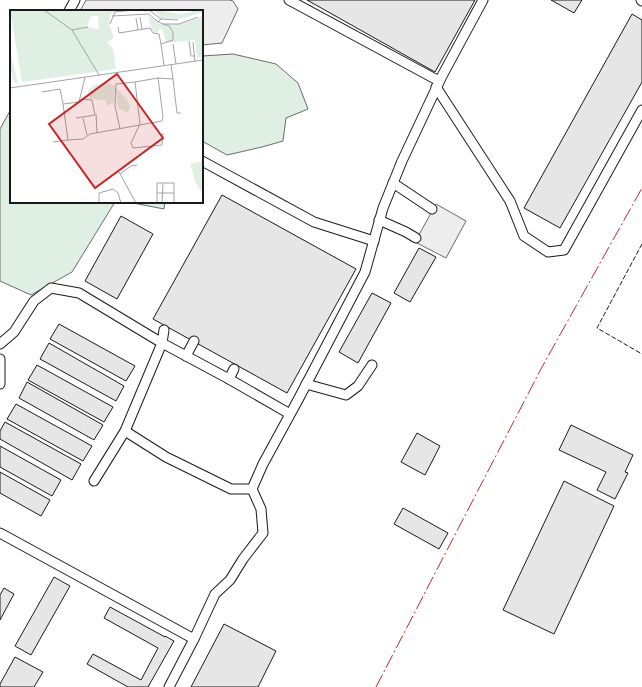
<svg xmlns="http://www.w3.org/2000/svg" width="642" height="687" font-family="Manrope,sans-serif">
<rect width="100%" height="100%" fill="#fff"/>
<!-- green -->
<g fill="#e0efe3" stroke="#6a6a6a">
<path d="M233 54 276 64 298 83 308 109 286 118 283 141 262 147 227 155 202 141V56Z"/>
<path d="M11 109V202H115L72 272 31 295 0 281V129Z"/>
<path d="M128 202H165L164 209Z"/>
</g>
<!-- parking -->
<g fill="#ededed" stroke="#6a6a6a">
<path d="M86 0H230L233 1 238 9 222 43 202 45V11H80Z"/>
<path d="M436 204 466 221 446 258 415 242Z"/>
</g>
<!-- building -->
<g fill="#e6e6e6" stroke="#1a1a1a">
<path d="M307 0H475L435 72Z"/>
<path d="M551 0H582L574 13Z"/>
<path d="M632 14 642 20V82L560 228 524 208Z"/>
<path d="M222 195 356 269 287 393 153 319Z"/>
<path d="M121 216 153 234 117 299 85 281Z"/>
<path d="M419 248 436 257 410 302 394 293Z"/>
<path d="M372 293 391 303 358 363 339 352Z"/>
<path d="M59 324 135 366 126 381 50 339Z"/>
<path d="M49 343 124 386 116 401 40 359Z"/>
<path d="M37 365 113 407 104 422 28 380Z"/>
<path d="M27 382 103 425 94 440 19 398Z"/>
<path d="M16 404 92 446 83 461 7 419Z"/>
<path d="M5 422 81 464 72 480 0 439V431Z"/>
<path d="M571 425 633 455 625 472 628 473 615 499 597 490 606 472 559 450Z"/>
<path d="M417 433 440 446 425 475 401 462Z"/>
<path d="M0 446 61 480 52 496 0 467Z"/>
<path d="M0 472 50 500 41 516 0 493Z"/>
<path d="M564 481 614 506 554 634 503 610Z"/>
<path d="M403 508 448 533 439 549 394 524Z"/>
<path d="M54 577 70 586 31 655 15 646Z"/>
<path d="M4 588 14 594 0 620V595Z"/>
<path d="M110 607 165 637V636L174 641 148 687H128L87 664 93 654 141 680 158 648 104 618Z"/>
<path d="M224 624 276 651 258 687H191Z"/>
<path d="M15 657 43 672 34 687H0V684Z"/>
</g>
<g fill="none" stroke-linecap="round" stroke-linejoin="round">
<!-- street casing -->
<g stroke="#1a1a1a" stroke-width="11">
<g id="street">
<path d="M289 0 439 81"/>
<path d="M641 0 642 1"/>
<path d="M69 11 75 0"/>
<path d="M436 87 510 201 524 236 548 252 564 250 642 110"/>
<path d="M202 161 314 222 374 241"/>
<path d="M393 183 432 209"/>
<path d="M379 220 406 232 416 238"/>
<path d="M164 330 162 343 229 379 290 414"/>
<path d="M0 344 14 332 34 301 51 288 79 293 162 343 125 431 94 481"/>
<path d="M186 356 194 341"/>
<path d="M0 359V384"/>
<path d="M229 379 234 369"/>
<path d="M306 384 346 395 358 386 372 365"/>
<path d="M125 431 166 457 231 489H252"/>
<path d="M0 533 194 639 169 687"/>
<path d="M194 639 215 594 230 580 243 559 263 533 261 509 252 489 263 464 299 398 365 272 383 208 402 161 442 76 483 0"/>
</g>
</g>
<!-- street -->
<use href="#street" stroke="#fff" stroke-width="9"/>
<!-- fence -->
<path stroke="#1a1a1a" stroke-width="1" stroke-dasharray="5 2" stroke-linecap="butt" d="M642 244 597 328 642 354"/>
<!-- power -->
<path stroke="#c62828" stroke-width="1" stroke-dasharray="14 3 2 3" stroke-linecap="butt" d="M376 687 542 367 642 188"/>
</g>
<!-- overview -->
<g transform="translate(10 10)">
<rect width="193" height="193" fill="#fff"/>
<path d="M0 0H107L100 5 99 15 104 27 97 33 103 38 106 59 12 72ZM81 6H88L89 19 77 17ZM145 0 170 4 182 2 183 0H193V2L171 9 151 8ZM138 5 148 14H171L193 6V47L187 48 185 30 156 33 153 21 150 18 147 23 143 22ZM0 34 1 45 8 73H4L0 57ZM98 73 105 76 104 92 98 96 95 90 80 89 78 80 83 75ZM106 78 118 91 120 96 118 103 108 98ZM193 151V183L186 174 180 154Z" fill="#e0efe3" fill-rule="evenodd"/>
<path fill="none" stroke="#a3a3a3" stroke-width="1" d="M34 0 62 20 89 65M102 6 139 4 148 12 151 9 139 0M130 7 132 19M126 8 128 20M151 9 168 10M148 12 159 16 163 22V30L151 34 154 55M100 14 105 2 123 0M153 14H169L188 7M108 17 109 23 140 18 143 23 149 24 151 34M62 20 78 17M179 31 181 46H185M183 32 185 51M163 34 166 54M163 69 167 103H171M0 78 193 50M32 82 50 79 53 94 69 92 75 67M86 104 87 123M66 108 85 105 82 90 72 89M73 108 77 125M130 114 121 133 123 138 152 135 153 123M130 114 125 72 148 68M110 119 105 96 106 74 125 72M58 130 73 129 80 124 152 111 153 106 148 68 163 69 161 55M43 132 58 130 53 94M109 162 126 193M110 164 121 156 127 155M147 183H164M89 193V183L103 179 108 183 111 193M147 193V173H164V193M152 193 153 173"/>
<path fill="#c62828" fill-opacity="0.15" stroke="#c62828" stroke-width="2" d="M107 64 153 128 85 178 39 114Z"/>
<rect width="193" height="193" fill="none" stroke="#1a1a1a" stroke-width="2"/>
</g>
</svg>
